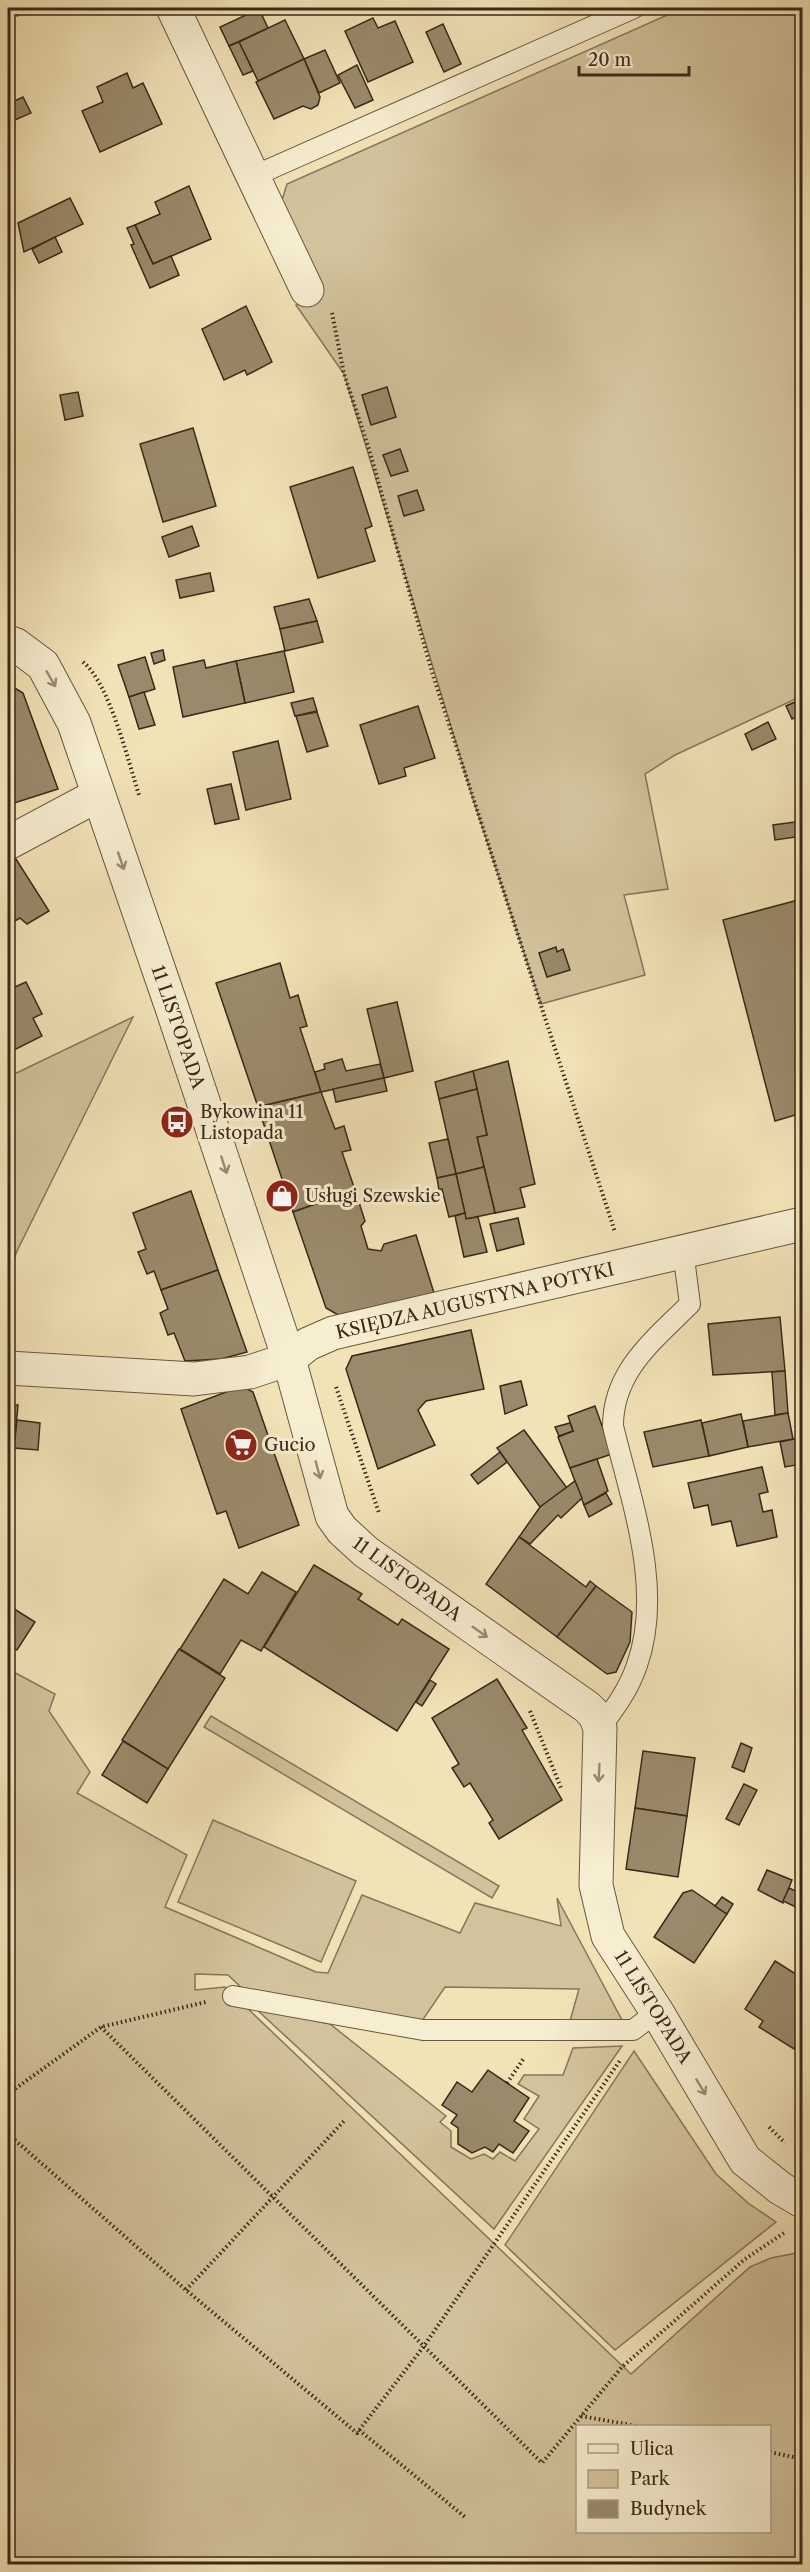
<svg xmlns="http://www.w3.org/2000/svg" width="810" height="2572" font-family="'Libre Caslon Text',serif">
<rect width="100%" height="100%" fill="#f2e3b7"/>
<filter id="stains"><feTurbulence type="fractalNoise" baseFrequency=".00333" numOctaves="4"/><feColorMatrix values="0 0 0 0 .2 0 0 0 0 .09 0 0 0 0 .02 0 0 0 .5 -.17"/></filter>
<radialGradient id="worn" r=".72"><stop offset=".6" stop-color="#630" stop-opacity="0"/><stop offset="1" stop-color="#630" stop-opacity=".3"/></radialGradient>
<!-- green -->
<g fill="#d3c39c" stroke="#86765a" stroke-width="1.5" fill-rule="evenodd">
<path d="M683 8H802V696L675 755 645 774 668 889 624 895 645 975 541 1004 473 799 344 374 296 305 322 293 282 200 287 184Z"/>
<path d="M133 1017 17 1251 8 1276V1077Z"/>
<path d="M8 1669 55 1694 49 1711 90 1772 77 1793 187 1855 165 1907 316 1972 328 1973 362 1895 460 1933 475 1903 561 1926 557 1898 623 2022 570 2021 579 1989 445 1987 422 2021 245 1991 228 1975 195 1974V1990L225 1987 631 2374 750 2267 771 2258 802 2252V2564H8ZM578 2426H770V2532H578Z"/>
<path d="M211 1716 499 1886 492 1898 204 1727Z"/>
<path d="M213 1820 356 1881 321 1962 178 1902Z"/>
<path d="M255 2008 330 2024 446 2116 440 2122 451 2131V2147L471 2159 484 2154 493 2159 500 2152 515 2161 539 2129 524 2119 539 2096 518 2084 524 2075H563L573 2048 622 2046 494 2229Z"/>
<path d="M634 2051 716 2174 748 2203 776 2222 615 2350 505 2245Z"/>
</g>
<!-- building -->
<g fill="#9a8a6b" stroke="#3a2919" stroke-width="1.5">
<path d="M259 9 268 28 229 46 220 27Z"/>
<path d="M373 18 378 28 395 21 413 62 368 82 345 31Z"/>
<path d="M285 20 304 59 258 81 239 42Z"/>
<path d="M443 24 461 64 444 72 426 32Z"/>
<path d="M239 42 253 71 243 75 229 46Z"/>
<path d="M325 50 340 83 319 93 304 59Z"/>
<path d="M304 59 320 97 318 105 311 109 303 106 274 119 256 82Z"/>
<path d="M357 65 373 100 355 108 338 75Z"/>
<path d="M127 73 133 88 143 83 162 124 100 152 82 111 103 102 97 87Z"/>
<path d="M23 97 31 113 8 123V104Z"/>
<path d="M189 186 211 239 153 264 135 225 160 214 155 202Z"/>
<path d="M70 198 83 224 24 252 18 223Z"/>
<path d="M135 225 153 264 171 256 179 275 150 288 131 245 134 244 127 228Z"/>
<path d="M55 237 62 252 39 263 32 249Z"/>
<path d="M246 306 272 362 247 375 245 370 224 380 202 329Z"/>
<path d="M387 387 396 417 371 425 362 395Z"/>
<path d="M78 392 83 416 65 420 60 395Z"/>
<path d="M193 428 216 506 163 522 140 444Z"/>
<path d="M400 449 408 471 391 476 383 455Z"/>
<path d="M353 467 372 526 365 529 375 561 318 578 290 487Z"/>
<path d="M417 490 424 510 404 516 398 496Z"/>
<path d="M192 526 199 546 169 557 162 537Z"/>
<path d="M210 573 214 591 180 598 176 580Z"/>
<path d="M309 599 317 621 280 629 274 607Z"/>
<path d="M317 621 323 642 285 651 280 629Z"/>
<path d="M163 650 165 660 154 664 151 653Z"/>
<path d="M284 651 294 692 245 703 236 661Z"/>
<path d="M145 657 155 689 129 697 118 665Z"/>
<path d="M204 660 206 668 236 661 245 703 183 717 173 667Z"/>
<path d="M8 684 23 693 58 789 8 805Z"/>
<path d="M144 692 155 725 139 729 129 697Z"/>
<path d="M313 698 317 711 295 716 291 703Z"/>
<path d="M802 699V714L792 719 786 706Z"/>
<path d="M418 706 435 758 404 768 406 776 379 784 360 725Z"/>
<path d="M317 712 328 746 307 752 296 716Z"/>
<path d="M768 722 776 739 752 750 745 734Z"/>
<path d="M278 741 291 799 246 810 233 752Z"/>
<path d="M231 784 239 819 215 824 207 789Z"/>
<path d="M802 821V836L775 840 773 825Z"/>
<path d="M14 856 49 911 27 924 20 918 8 925V859Z"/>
<path d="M802 899V1113L775 1121 723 920Z"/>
<path d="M556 947 557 952 563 949 570 970 547 977 539 953Z"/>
<path d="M280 963 290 998 298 995 307 1026 300 1028 321 1092 258 1107 216 983Z"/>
<path d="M26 982 42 1014 33 1018 42 1036 8 1053V990Z"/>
<path d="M397 1002 413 1071 384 1078 367 1009Z"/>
<path d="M342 1059 346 1071 380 1064 384 1078 321 1092 315 1072 325 1069 324 1064Z"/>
<path d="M508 1061 535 1184 520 1188 525 1207 495 1213 477 1137 487 1135 473 1071Z"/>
<path d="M473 1071 477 1089 439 1099 435 1082Z"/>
<path d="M384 1078 387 1091 336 1102 333 1089Z"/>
<path d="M477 1089 487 1135 477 1137 484 1167 456 1174 439 1099Z"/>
<path d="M321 1092 335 1129 344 1126 351 1150 342 1152 355 1190 293 1212 258 1107Z"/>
<path d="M448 1139 456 1174 437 1178 429 1143Z"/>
<path d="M484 1167 495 1213 466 1219 456 1174Z"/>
<path d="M456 1174 465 1213 449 1217 442 1189 439 1190 437 1178Z"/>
<path d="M355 1190 365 1221 361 1226 368 1249 381 1251 384 1244 416 1235 434 1293 338 1315 326 1308 293 1212Z"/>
<path d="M191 1191 218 1270 161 1290 154 1271 147 1274 138 1252 146 1249 133 1213Z"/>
<path d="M465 1213 466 1219 478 1217 487 1252 464 1257 455 1216Z"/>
<path d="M518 1218 524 1244 497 1251 490 1224Z"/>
<path d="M218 1270 247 1352 221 1359 185 1361 174 1333 168 1335 160 1313 168 1309 161 1290Z"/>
<path d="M780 1317 785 1371 713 1375 708 1324Z"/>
<path d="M471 1330 484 1389 426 1401 418 1410 435 1445 378 1469 346 1369 352 1356Z"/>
<path d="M785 1371 788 1413 775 1415 772 1372Z"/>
<path d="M521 1381 527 1405 505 1414 500 1386Z"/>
<path d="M242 1386 253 1392 299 1525 239 1548 226 1511 217 1514 181 1409Z"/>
<path d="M8 1405H18L14 1448 8 1447Z"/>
<path d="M595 1406 612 1454 570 1468 558 1437 573 1431 568 1416Z"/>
<path d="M788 1413 793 1439 748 1447 743 1421Z"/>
<path d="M741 1414 748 1447 709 1456 702 1423Z"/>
<path d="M17 1420 40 1423 38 1450 14 1448Z"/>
<path d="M701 1420 709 1456 653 1467 644 1432Z"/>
<path d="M570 1423 573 1431 559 1436 555 1427Z"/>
<path d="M524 1430 567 1488 540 1507 497 1448Z"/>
<path d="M799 1438 802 1464 785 1467 780 1442Z"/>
<path d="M8 1447H12L8 1487Z"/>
<path d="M500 1452 507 1462 478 1484 471 1475Z"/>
<path d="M597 1459 608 1491 584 1505 570 1468Z"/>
<path d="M762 1467 768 1492 759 1494 763 1512 772 1510 777 1537 737 1546 731 1521 712 1525 708 1505 694 1508 688 1483Z"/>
<path d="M575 1481 582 1498 561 1518 558 1515 530 1544 519 1537 540 1507Z"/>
<path d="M606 1493 612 1504 589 1517 584 1505Z"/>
<path d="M519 1537 586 1587 590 1581 596 1586 557 1637 486 1584Z"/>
<path d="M314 1565 362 1594 358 1599 398 1625 402 1619 449 1649 397 1731 264 1647Z"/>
<path d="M262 1572 296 1592 261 1651 241 1640 220 1674 180 1649 224 1579 248 1594Z"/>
<path d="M596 1586 632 1612 630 1642 616 1672 607 1674 557 1637Z"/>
<path d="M8 1605 35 1622 17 1650 8 1644Z"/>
<path d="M179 1649 225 1678 168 1769 122 1740Z"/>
<path d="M497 1679 527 1728 522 1730 562 1800 499 1839 489 1823 493 1820 470 1783 464 1787 452 1768 459 1764 432 1718Z"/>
<path d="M430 1680 436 1684 422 1706 416 1702Z"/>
<path d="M123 1741 168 1769 147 1803 102 1775Z"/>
<path d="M741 1743 752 1748 744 1772 732 1767Z"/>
<path d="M643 1751 695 1758 687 1816 635 1808Z"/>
<path d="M744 1784 757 1790 739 1825 726 1819Z"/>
<path d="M635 1808 687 1816 678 1877 626 1869Z"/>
<path d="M767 1870 792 1880 783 1903 758 1890Z"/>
<path d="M789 1888 802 1894V1910L783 1901Z"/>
<path d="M692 1890 727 1914 694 1963 654 1937 683 1893Z"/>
<path d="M722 1897 733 1904 727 1914 715 1906Z"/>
<path d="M775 1961 802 1978V2046L798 2043 794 2049 759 2027 763 2021 745 2009Z"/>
<path d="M488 2070 529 2098 514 2121 529 2131 513 2153 499 2144 493 2152 485 2147 472 2153 458 2144V2128L451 2123 457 2115 442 2105 457 2082 472 2092Z"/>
</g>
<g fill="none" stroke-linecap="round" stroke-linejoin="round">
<!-- service casing -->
<g stroke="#685840" stroke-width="22">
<g id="service">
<path d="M254 176 634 8"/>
<path d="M600 1728C615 1708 629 1689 637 1665 664 1589 631 1501 613 1426 613 1371 654 1340 690 1304L683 1251"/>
<path d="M233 1996 423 2030H633L657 2012"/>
</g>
</g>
<!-- minor casing -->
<g stroke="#685840" stroke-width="35">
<g id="minor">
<path d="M173 8 307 290"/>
<path d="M8 843 98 795"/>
<path d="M8 1368 194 1379 250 1372 289 1359 308 1344 333 1333 802 1224"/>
</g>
</g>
<!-- tertiary casing -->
<g stroke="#685840" stroke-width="35">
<path id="tertiary" d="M8 642 16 645 43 665 74 723 172 1008 289 1359 332 1516 342 1530 366 1552 587 1707 595 1715 600 1728 596 1885 608 1936 657 2012 745 2160 780 2188 802 2201"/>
</g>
<!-- path -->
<g stroke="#3a2919" stroke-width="4" stroke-dasharray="1.5 3" stroke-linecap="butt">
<path d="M8 19 32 8"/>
<path d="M332 313 344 374 369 449 432 672 615 1232"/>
<path d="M83 662C110 684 128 761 139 795"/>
<path d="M336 1387 379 1513"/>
<path d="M530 1711 561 1788"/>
<path d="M101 2027 542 2463 622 2367 745 2259 784 2233"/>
<path d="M507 2083 524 2058"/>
<path d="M8 2094 101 2027 206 2002"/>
<path d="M769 2127 785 2143"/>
<path d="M8 2134 186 2290 357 2433 424 2346 621 2059"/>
<path d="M186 2290 345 2120"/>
<path d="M581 2416 636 2426"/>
<path d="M359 2430 465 2517"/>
<path d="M770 2452 802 2459"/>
</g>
<!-- service -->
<use href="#service" stroke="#f7edd0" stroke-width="20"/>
<!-- minor -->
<use href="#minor" stroke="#f7edd0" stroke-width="33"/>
<!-- tertiary -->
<use href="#tertiary" stroke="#f7edd0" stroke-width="33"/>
</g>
<!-- one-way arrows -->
<defs><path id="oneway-shaft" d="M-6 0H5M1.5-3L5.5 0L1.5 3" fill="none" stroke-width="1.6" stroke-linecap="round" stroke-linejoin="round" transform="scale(1.5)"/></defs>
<g stroke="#988b74">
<use href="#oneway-shaft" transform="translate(51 679) rotate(60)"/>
<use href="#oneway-shaft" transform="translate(121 861) rotate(71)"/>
<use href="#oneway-shaft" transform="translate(224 1165) rotate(72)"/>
<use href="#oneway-shaft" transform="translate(318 1470) rotate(75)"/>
<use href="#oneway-shaft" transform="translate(480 1632) rotate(35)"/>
<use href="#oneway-shaft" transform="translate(599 1773) rotate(93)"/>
<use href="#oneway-shaft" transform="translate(701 2087) rotate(59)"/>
</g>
<!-- icons -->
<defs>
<g id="bus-disc" transform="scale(1.725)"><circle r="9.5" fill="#8f2418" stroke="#f7edd0"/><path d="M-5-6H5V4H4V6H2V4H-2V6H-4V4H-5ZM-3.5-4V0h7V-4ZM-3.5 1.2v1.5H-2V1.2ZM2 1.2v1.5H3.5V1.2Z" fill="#fff"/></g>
<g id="shop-disc" transform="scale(1.725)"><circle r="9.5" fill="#8f2418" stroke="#f7edd0"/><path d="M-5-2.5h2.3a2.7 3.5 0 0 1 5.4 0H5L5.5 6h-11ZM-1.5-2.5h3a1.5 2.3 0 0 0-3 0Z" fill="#fff"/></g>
<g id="supermarket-disc" transform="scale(1.725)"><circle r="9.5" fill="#8f2418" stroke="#f7edd0"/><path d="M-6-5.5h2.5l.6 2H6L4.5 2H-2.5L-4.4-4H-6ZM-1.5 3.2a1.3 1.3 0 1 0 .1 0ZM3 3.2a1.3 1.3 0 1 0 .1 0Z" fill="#fff"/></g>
</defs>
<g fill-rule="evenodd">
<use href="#bus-disc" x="177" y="1122"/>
<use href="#shop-disc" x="282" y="1196"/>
<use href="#supermarket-disc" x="241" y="1445"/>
</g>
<g text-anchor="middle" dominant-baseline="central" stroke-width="6" stroke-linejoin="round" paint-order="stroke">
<!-- street labels -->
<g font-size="18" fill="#3a2919" stroke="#f7edd0">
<text transform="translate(178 1027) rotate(71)">11 LISTOPADA</text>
<text transform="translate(475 1301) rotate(-13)">KSIĘDZA AUGUSTYNA POTYKI</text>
<text transform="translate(407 1579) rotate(36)">11 LISTOPADA</text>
<text transform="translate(653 2007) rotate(58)">11 LISTOPADA</text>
</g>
<!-- poi labels -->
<g font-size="18" fill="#3a2919" stroke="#f7edd0" text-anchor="start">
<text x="200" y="1112">Bykowina 11<tspan x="200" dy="21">Listopada</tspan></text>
<text x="305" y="1196">Usługi Szewskie</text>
<text x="264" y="1445">Gucio</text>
</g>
</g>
<!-- margin -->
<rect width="810" height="2572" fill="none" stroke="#f2e3b7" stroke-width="30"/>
<rect x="9" y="9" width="792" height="2554" fill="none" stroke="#3a2919" stroke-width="3"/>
<rect x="15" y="15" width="780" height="2542" fill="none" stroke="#3a2919" stroke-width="1.5"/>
<!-- legend -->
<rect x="576" y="2425" width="195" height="108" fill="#f7edd0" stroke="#ab9f87" stroke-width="1.5"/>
<rect x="588" y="2444" width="30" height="9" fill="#f7edd0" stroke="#ab9f87" stroke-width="1.5"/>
<text x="630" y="2455" font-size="18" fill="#3a2919">Ulica</text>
<rect x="588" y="2470" width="30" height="18" fill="#d3c39c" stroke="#ab9f87" stroke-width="1.5"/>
<text x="630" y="2485" font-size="18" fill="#3a2919">Park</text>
<rect x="588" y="2500" width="30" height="18" fill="#9a8a6b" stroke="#ab9f87" stroke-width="1.5"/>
<text x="630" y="2515" font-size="18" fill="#3a2919">Budynek</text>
<!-- scale -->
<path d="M579 66v9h110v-9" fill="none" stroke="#3a2919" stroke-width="3"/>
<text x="588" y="66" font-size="18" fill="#3a2919" stroke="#f7edd0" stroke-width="4.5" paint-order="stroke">20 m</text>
<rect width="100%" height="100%" filter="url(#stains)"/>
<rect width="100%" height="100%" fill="url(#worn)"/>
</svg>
